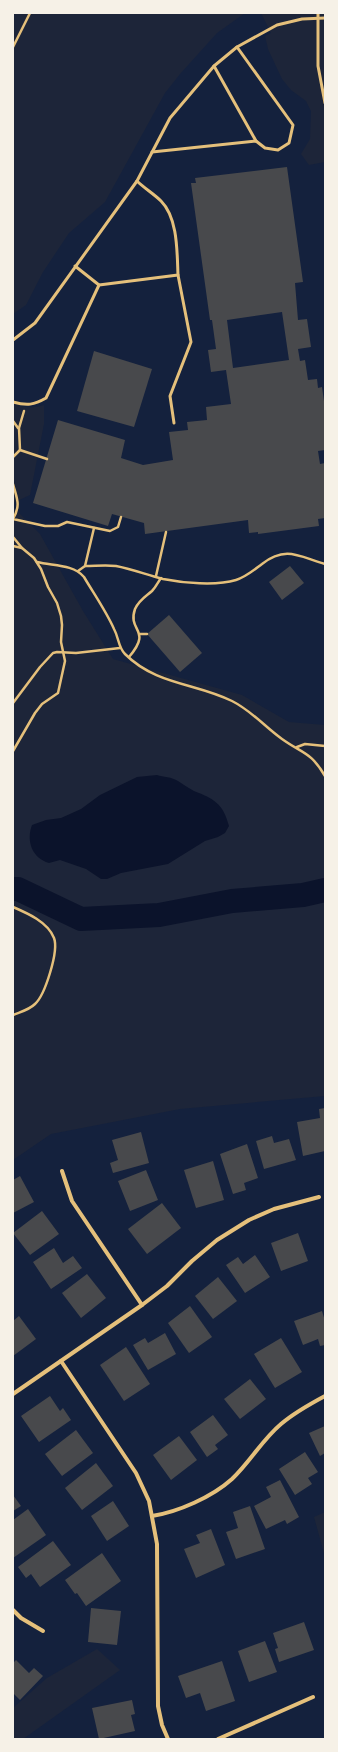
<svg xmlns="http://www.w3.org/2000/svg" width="338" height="1752" font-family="'PT Serif',serif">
<rect width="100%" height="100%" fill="#14213d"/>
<!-- green -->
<g fill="#1d2539">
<path d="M13 13H245L217 33 180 74 165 93 105 202 69 233 43 272 26 305 13 314Z"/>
<path d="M261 13H325V162L309 165 301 154 310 139 311 111 306 101 291 90 282 79 268 49 265 36 271 33Z"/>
<path d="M13 404C24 407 32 409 44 405V424L30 495 13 503Z"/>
<path d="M13 507 40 534 83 611 113 659 242 695 289 722 325 725V1096L180 1109 51 1134 13 1160Z"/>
<path d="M325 1512V1557L314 1517Z"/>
<path d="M97 1649 120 1670 23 1739H13V1708L47 1678Z"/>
</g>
<!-- water -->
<path fill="#0b132b" d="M157 775C163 777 172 777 178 781 183 784 188 788 194 791 214 799 223 803 229 826L225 833 218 837 205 841 168 864 121 873 107 879H101L86 869 60 860 49 863C32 858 26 841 32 825L46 820 61 818 81 809 100 795 137 777Z"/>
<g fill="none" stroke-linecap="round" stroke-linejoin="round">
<!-- river -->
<path stroke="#0b132b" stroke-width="24" d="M13 889H18L81 919 159 915 232 901 303 895 325 890"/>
</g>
<!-- building -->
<g fill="#48494c" fill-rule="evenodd">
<path d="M287 167 303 282 295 283 298 320 307 319 311 347 298 349 300 361 305 360 308 380 317 379 318 388 322 387 325 408V450L318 451 320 464 325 463V518L318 519 319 526 258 534V532L249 533 248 520 145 534 144 523 112 514 108 526 33 503 58 420 125 440 121 458 143 465 173 460 169 432 188 430 187 422 207 420 206 407 231 404 226 370 211 372 208 350 216 349 212 320H210L191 183H196L195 178ZM282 312 289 360 233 368 227 320Z"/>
<path d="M94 351 152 369 134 427 77 411Z"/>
<path d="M290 566 304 583 282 600 269 582Z"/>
<path d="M169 615 202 653 180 672 147 634Z"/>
<path d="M325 1108V1151L303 1156 297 1122 320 1118 319 1109Z"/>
<path d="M141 1132 149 1163 113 1173 110 1163 118 1160 112 1140Z"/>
<path d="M272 1136 274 1143 289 1139 296 1160 264 1169 256 1141Z"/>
<path d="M247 1144 258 1178 244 1183 246 1190 233 1194 220 1154Z"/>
<path d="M213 1161 224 1200 196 1208 184 1170Z"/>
<path d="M146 1170 158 1200 130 1211 118 1181Z"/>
<path d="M20 1176 34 1202 13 1213V1180Z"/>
<path d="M162 1203 181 1228 147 1254 128 1229Z"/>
<path d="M42 1211 59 1234 30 1255 13 1233Z"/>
<path d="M298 1233 308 1261 281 1271 271 1243Z"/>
<path d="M54 1248 63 1263 73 1256 82 1268 51 1289 33 1262Z"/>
<path d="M255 1255 270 1277 245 1293 226 1265 238 1257 243 1264Z"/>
<path d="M87 1274 106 1298 81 1318 62 1293Z"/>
<path d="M218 1277 237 1301 213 1319 195 1296Z"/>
<path d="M190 1306 212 1337 189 1353 168 1323Z"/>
<path d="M322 1311 325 1321V1345L320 1346 318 1339 303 1345 294 1321Z"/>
<path d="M19 1316 36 1339 13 1356V1321Z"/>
<path d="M165 1333 176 1354 148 1370 133 1345 145 1338 148 1343Z"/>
<path d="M281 1338 302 1372 275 1388 254 1354Z"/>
<path d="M126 1347 150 1384 124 1401 100 1365Z"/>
<path d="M250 1379 266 1399 240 1419 224 1399Z"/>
<path d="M50 1396 60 1411 63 1408 71 1420 39 1442 21 1416Z"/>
<path d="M213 1415 228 1435 215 1445 218 1449 207 1457 190 1432Z"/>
<path d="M325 1426V1453L320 1456 309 1433Z"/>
<path d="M76 1430 93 1453 62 1476 45 1454Z"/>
<path d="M179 1436 197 1460 171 1480 153 1455Z"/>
<path d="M305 1452 318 1472 308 1478 312 1484 295 1495 279 1469Z"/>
<path d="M96 1463 113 1486 82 1510 65 1488Z"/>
<path d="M280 1480 299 1517 287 1524 285 1520 266 1529 254 1506 271 1497 266 1487Z"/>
<path d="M13 1495 21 1506 13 1511Z"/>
<path d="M113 1501 129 1526 107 1541 91 1516Z"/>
<path d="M250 1506 265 1549 236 1559 226 1532 238 1528 233 1512Z"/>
<path d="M28 1509 46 1535 13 1558V1520Z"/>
<path d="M211 1529 225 1565 196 1578 184 1549 200 1543 196 1535Z"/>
<path d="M53 1541 71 1565 40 1587 31 1574 26 1578 18 1567Z"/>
<path d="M102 1553 121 1581 86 1606 77 1593 75 1594 65 1580Z"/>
<path d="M91 1608 121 1611 117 1645 88 1642Z"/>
<path d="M304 1622 314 1650 279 1662 275 1649 278 1648 273 1633Z"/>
<path d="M265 1641 277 1672 249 1682 238 1651Z"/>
<path d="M16 1660 29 1673 34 1668 43 1676 20 1700 13 1693V1663Z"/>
<path d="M222 1661 235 1701 206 1711 200 1693 186 1698 178 1676Z"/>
<path d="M132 1700 135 1714 131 1715 135 1731 99 1739 92 1708Z"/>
</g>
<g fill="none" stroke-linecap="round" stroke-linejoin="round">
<!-- path -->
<g stroke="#e5c07b" stroke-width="2.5">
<path d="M13 47 30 13"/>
<path d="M13 421 18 428"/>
<path d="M20 450 47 459"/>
<path d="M13 457 20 450 19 428 24 411"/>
<path d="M13 484C17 499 21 505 13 519L45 526H58L67 522 110 531 118 527 121 517"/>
<path d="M13 537 22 548 34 558 41 569 48 587 57 603 61 616 62 625 61 642 65 661 58 693 42 704 35 713 13 751"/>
<path d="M13 546 22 548"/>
<path d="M37 562C53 566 73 564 84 577 94 594 106 611 114 629 119 638 118 647 125 654 156 685 196 683 232 701 252 711 265 727 282 739 303 754 311 752 325 776"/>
<path d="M85 566C95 566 106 565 116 566 132 569 147 575 163 579 183 583 216 586 236 580 246 577 254 570 262 564 286 545 300 557 325 564"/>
<path d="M78 571 85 566 94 528"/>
<path d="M156 576 166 532"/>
<path d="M140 634H147"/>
<path d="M129 657C153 629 127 632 135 609 139 600 145 597 152 591 156 587 158 582 161 578"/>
<path d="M13 703 40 667 53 653 57 652 76 653 120 648"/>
<path d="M297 747 305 744 325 746"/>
<path d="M13 907C27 913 48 922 54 938 59 951 45 995 35 1004 29 1010 20 1012 13 1015"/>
</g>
<!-- service -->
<g stroke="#e5c07b" stroke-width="3">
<path d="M318 13V66L325 103"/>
<path d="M214 66 256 141"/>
<path d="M152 152 256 141 265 148 278 150 289 143 293 125 237 47"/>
<path d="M75 266 99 285"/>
<path d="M13 340 35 323 137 181 170 118 214 66 237 47 277 25 302 19 325 18"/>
<path d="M13 402C27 406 34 405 46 398L99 285 178 275C177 252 178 218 161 201 154 194 144 188 137 181"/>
<path d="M174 423 170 396 191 342 178 275"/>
</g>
<!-- minor -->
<g stroke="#e5c07b" stroke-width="4">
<path d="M62 1171 72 1201 142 1305"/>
<path d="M61 1361 136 1473 149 1501 157 1544 158 1706 162 1725 168 1739"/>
<path d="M13 1394 142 1305 167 1286 192 1261 217 1240 249 1220 274 1209 319 1197"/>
<path d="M152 1516C178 1512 212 1497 232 1479 250 1462 262 1440 281 1424 294 1413 310 1404 325 1396"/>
<path d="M13 1610 21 1618 43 1631"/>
<path d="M218 1739 313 1697"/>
</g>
</g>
<!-- border -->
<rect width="338" height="1752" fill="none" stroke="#f6f1e7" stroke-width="28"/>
</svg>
